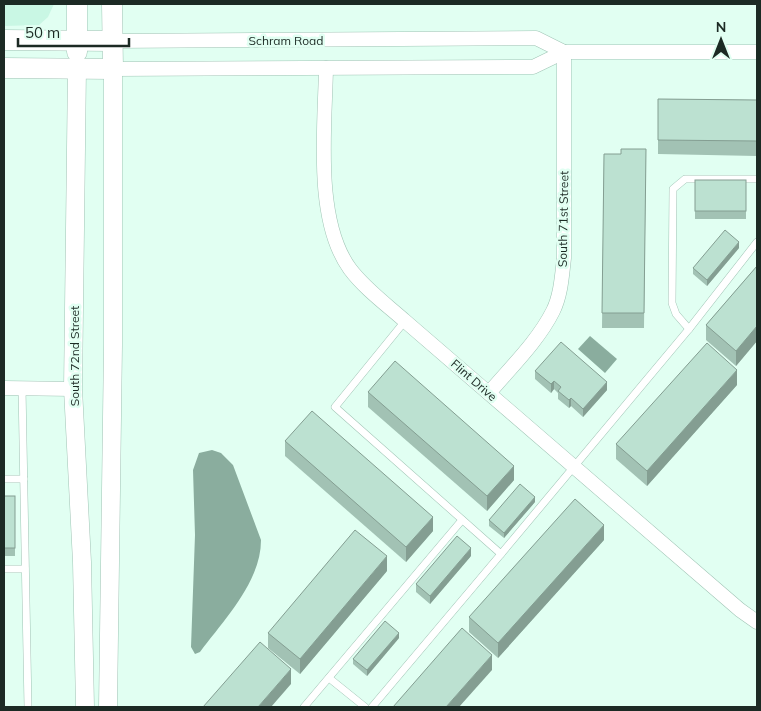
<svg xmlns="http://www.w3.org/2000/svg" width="761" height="711" font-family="Mulish,sans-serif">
<rect width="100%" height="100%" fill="#e1fff2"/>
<!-- built -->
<path fill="#c9f7e4" d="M4 4H54L48 17 39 25 4 26Z"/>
<!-- water -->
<g fill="#8aad9e">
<path d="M590 336 617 359 605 373 578 349Z"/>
<path d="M212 450 221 453 233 465 261 540C261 582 224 620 200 652L195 654 191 647 195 535 193 470 199 453Z"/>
</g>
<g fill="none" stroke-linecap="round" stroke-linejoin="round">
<!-- service casing -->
<g stroke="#a0c4b5" stroke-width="8">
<g id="service">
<path d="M405 321 335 407 501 554 689 329 757 242"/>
<path d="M689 329 676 314 672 303 673 189 685 179H757"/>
<path d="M22 388 28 707"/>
<path d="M4 479H24"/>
<path d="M4 569H25"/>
<path d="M329 678 365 707"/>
<path d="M304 707 462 520"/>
<path d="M372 707 501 554"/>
</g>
</g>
<!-- minor casing -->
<g stroke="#a0c4b5" stroke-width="15">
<g id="minor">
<path d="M112 41 536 38 564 52"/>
<path d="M326 68C325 127 314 220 350 269 365 289 387 305 405 321L740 610 757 622"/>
<path d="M113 69 533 67 564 52H757"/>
<path d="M4 388 73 389"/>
<path d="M489 393C511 367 538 341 553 311 561 295 562 275 564 258V52"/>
</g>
</g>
<!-- tertiary casing -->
<g stroke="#a0c4b5" stroke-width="19">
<g id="tertiary">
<path d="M77 68 73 389 82 562 85 707"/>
<path d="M108 707 113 345V69"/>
</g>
</g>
<!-- secondary casing -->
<g stroke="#a0c4b5" stroke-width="21">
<g id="secondary">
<path d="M77 4V52"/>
<path d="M4 40 112 41"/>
<path d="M4 68 113 69 112 4"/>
</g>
</g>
<!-- service -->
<use href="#service" stroke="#fff" stroke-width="7"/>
<!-- minor -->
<use href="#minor" stroke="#fff" stroke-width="14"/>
<!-- tertiary -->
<use href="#tertiary" stroke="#fff" stroke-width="18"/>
<!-- secondary -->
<use href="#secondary" stroke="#fff" stroke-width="20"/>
</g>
<!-- wall -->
<g fill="#a2c2b4">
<path d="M658 99 757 100V156L658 154Z"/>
<path d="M646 149 644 328H602L604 154H621Z"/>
<rect x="695" y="180" width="51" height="39"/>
<path d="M739 248 707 286 693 274V268Z"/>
<path d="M757 266V341L736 366 706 340V325Z"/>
<path d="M535 371 607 390 583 417 571 406 569 408 558 399V393L554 389 551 393 535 379Z"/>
<path d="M737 385 647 486 616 459V444Z"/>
<path d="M368 392 514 480 487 511 368 407Z"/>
<path d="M285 441 433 531 406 562 285 456Z"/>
<rect x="4" y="496" width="11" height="60"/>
<path d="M535 502 504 538 489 526V520Z"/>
<path d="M604 540 498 658 469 632V617Z"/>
<path d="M471 556 430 604 416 592V584Z"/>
<path d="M387 571 300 674 268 648V633Z"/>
<path d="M399 638 367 676 353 664V659Z"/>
</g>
<!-- shaded-wall -->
<g fill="#849e92">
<path d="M739 242V248L707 286V280Z"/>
<path d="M757 326V341L736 366V351Z"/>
<path d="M737 370V385L647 486V471Z"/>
<path d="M554 381V389L551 393V384Z"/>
<path d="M607 382V390L583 417V409Z"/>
<path d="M571 398V406L569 408V400Z"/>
<path d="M514 466V480L487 511V496Z"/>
<path d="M535 497V502L504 538V533Z"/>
<path d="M433 517V531L406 562V547Z"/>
<path d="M604 525V540L498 658V643Z"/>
<path d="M471 548V556L430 604V596Z"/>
<path d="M387 556V571L300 674V659Z"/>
<path d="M399 633V638L367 676V670Z"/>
<path d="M492 655V670L459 707H446Z"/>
<path d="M291 669V684L271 707H258Z"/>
</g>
<!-- building -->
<g fill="#bce1d1" stroke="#849e92">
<path d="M658 99 757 100V141L658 140Z"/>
<path d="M621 149H646L644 313H602L604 154H621Z"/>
<rect x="695" y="180" width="51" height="31"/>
<path d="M725 230 739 242 707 280 693 268Z"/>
<path d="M757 266V326L736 351 706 325Z"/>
<path d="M561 342 607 382 583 409 571 398 569 400 558 391 561 387 554 381 551 384 535 371Z"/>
<path d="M707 343 737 370 647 471 616 444Z"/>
<path d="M395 361 514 466 487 496 368 392Z"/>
<path d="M312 411 433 517 406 547 285 441Z"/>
<path d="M520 484 535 497 504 533 489 520Z"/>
<rect x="4" y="496" width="11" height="52"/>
<path d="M575 499 604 525 498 643 469 617Z"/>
<path d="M355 530 387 556 300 659 268 633Z"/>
<path d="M457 536 471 548 430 596 416 584Z"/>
<path d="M385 621 399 633 367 670 353 659Z"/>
<path d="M462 628 492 655 446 707H393Z"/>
<path d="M260 642 291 669 258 707H203Z"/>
</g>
<g text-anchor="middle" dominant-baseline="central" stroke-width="5" stroke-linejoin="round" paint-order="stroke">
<!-- street labels -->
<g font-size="12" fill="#1c2a24" stroke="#e1fff2">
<text x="286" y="40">Schram Road</text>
<text transform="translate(563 219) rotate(-89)">South 71st Street</text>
<text transform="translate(74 356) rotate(-90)">South 72nd Street</text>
<text transform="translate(474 380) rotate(41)">Flint Drive</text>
</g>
</g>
<!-- border -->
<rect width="761" height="711" fill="none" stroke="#1c2a24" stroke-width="10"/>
<!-- north arrow -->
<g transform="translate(721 40)" stroke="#e1fff2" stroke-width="4" paint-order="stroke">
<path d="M0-4L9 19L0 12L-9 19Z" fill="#1c2a24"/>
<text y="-8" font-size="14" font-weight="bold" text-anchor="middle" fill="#1c2a24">N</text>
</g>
<!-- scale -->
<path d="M18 38v8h111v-8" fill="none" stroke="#1c2a24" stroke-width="2.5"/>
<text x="25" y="38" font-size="15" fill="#1c2a24" stroke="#e1fff2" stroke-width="4" paint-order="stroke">50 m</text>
</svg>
